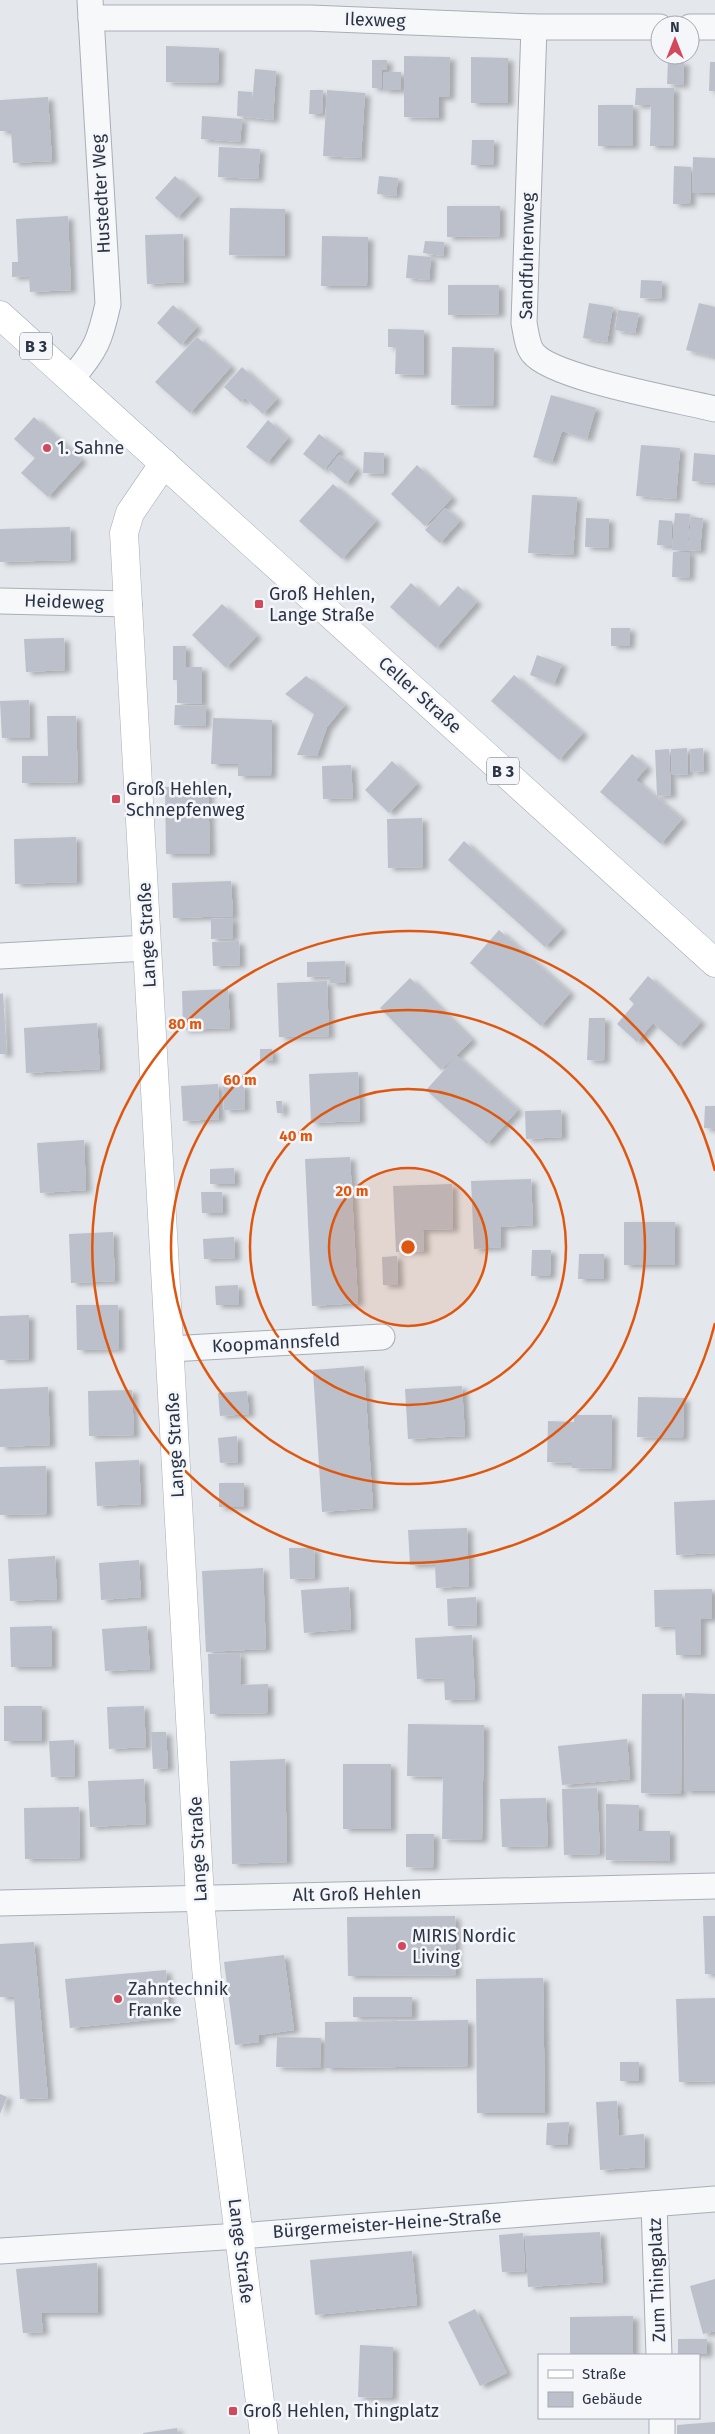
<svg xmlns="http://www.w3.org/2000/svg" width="715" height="2434" font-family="'Fira Sans',sans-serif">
<defs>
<filter id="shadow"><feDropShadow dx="5.5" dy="3" stdDeviation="2.5" flood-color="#0004"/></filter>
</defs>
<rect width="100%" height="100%" fill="#e4e7ec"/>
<!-- building -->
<g fill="#bbc0ca" filter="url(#shadow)">
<path d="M166 46 219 48 218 83 166 82Z"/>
<path d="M404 56 450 57 449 97H439V118L404 117Z"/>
<path d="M471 57 508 58V103H471Z"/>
<path d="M372 60H387V70H382V88H372Z"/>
<path d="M668 61 684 62 683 85 667 84Z"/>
<path d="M710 62H715V91H709Z"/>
<path d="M255 69 276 71 273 120 237 116 238 91 252 92V105Z"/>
<path d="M384 72H401V90H383Z"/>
<path d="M636 88H674L673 146H650L651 105H635Z"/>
<path d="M310 90H323L322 114H309Z"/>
<path d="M327 90 365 93 361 158 323 156Z"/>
<path d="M48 97 52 161 13 163 11 131H0V100Z"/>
<rect x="598" y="105" width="35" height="41"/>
<path d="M202 116 242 119 240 142 201 139Z"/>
<path d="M472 140H494L493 165H471Z"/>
<path d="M219 147 260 149 258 179 218 177Z"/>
<path d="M693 157 715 158V193H692Z"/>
<path d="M674 166 691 167 690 204H673Z"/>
<path d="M175 176 198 196 177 218 155 198Z"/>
<path d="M379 176 398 178 396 196 377 194Z"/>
<path d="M447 206H500V236L447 237Z"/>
<path d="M230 208 285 209V256L229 255Z"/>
<path d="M68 216 71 290 30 292 29 276 12 277V262H18L16 219Z"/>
<path d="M183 234 184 282 147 284 145 235Z"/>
<path d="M322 236 368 237 367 286H321Z"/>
<path d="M425 241 444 242 443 256 423 253Z"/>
<path d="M408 255 431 257 429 280 406 278Z"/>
<path d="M641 280 662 281 661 299 640 298Z"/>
<path d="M448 285H499V314L448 315Z"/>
<path d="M589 303 613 307 607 342 583 338Z"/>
<path d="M699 303 715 307V357L686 350Z"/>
<path d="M173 305 197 327 181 345 157 323Z"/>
<path d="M618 310 639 313 635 333 615 330Z"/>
<path d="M388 329 424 330V375L395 374 396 347H388Z"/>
<path d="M197 337 231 367 190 413 155 382Z"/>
<path d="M452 347 494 348 493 406 451 405Z"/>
<path d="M242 367 277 399 263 414 245 398 241 402 224 387Z"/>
<path d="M551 395 596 408 587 439 562 431 552 462 533 457Z"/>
<path d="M34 417 82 460 48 497 21 473 35 458 14 439Z"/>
<path d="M268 420 288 438 267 463 246 447Z"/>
<path d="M319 434 340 450 324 470 303 454Z"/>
<path d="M641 445 680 448 676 499 636 496Z"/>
<path d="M364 452 384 453 383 474 363 473Z"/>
<path d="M694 453 715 455V483L692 481Z"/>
<path d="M339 455 357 469 346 484 328 469Z"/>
<path d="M417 465 452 498 425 526 391 494Z"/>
<path d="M333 484 376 521 342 559 299 521Z"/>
<path d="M532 495 577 497 573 555 528 553Z"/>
<path d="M445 508 460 521 440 543 425 530Z"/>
<path d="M675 513 690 514 687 551 672 550Z"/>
<path d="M691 517 703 518 700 551 688 550Z"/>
<path d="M586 518 609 519 608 548 585 547Z"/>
<path d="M659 520 672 521 671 546 657 545Z"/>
<path d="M70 527 71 560 0 562V529Z"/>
<path d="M673 552H690L689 578 672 577Z"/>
<path d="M411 583 438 608 458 586 477 602 436 648 390 607Z"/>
<path d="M222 604 257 636 226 668 192 635Z"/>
<path d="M611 628H630L629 646H611Z"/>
<path d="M64 638 65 670 26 672 24 639Z"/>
<path d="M173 646H186V667H202V704L177 703V680H173Z"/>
<path d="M537 655 562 664 554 684 530 675Z"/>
<path d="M514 675 583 733 559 760 491 701Z"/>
<path d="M306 676 345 705 327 727 317 756 297 755 314 714 285 694Z"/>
<path d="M29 700 30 738H2L0 701Z"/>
<path d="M175 705 206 706 205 726 174 725Z"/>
<path d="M47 716H76L78 782 22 783V756H48Z"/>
<path d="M213 718 272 720 271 776H238V764H211Z"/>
<path d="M687 748 688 774 672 775 671 749Z"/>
<path d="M703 748 704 771 691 772 690 749Z"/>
<path d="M669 749 671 795 657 796 655 750Z"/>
<path d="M632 754 647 767 636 780 682 819 661 844 600 792Z"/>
<path d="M392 761 417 784 389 813 365 790Z"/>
<path d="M351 765 353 798 323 799 322 766Z"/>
<path d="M208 786 210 854H166L165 787Z"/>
<path d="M422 818 423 867 388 868 387 819Z"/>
<path d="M76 837 77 882 15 884 14 839Z"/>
<path d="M464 841 562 929 545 947 448 860Z"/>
<path d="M231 881 233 916 173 918 172 883Z"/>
<path d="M233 918V938L211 939V919Z"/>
<path d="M499 930 570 993 541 1026 470 963Z"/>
<path d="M239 941 240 965 213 966 212 942Z"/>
<path d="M345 961 346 983H330V976L307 977V962Z"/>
<path d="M648 976 701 1022 679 1046 653 1023 637 1042 617 1024 634 1004 629 999Z"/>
<path d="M410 978 472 1040 441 1070 380 1008Z"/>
<path d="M327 981 329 1036 279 1037 277 983Z"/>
<path d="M228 989 230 1028 183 1030 182 991Z"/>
<path d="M3 993 7 1054H0V994Z"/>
<path d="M589 1018H605L604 1061 587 1060Z"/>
<path d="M97 1023 100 1069 26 1073 24 1028Z"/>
<path d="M260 1049H272L273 1061H260Z"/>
<path d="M457 1056 518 1110 487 1144 426 1090Z"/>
<path d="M358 1072 360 1121 311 1123 309 1074Z"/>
<path d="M218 1084 219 1119 183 1121 181 1086Z"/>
<path d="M244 1084 245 1109 224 1110 223 1085Z"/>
<path d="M276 1101H282L283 1113H277Z"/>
<path d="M705 1106H715V1129L704 1128Z"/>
<path d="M561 1110 562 1137 526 1139 525 1111Z"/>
<path d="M84 1140 86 1190 40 1193 37 1143Z"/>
<path d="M350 1157 358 1303 312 1306 305 1159Z"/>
<path d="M234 1168 235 1184H210V1169Z"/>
<path d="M531 1179 533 1225 501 1227V1247L474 1249 471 1181Z"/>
<path d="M452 1184 453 1229 423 1230 424 1251 396 1252 393 1186Z"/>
<path d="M201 1192H222L223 1213H202Z"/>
<rect x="624" y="1222" width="51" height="43"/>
<path d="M113 1232 115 1281 71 1283 69 1234Z"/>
<path d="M234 1237 235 1258 204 1259 203 1239Z"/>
<path d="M532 1250H551L550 1276H531Z"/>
<path d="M579 1254H604V1279H578Z"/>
<path d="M397 1256 398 1285H383L382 1257Z"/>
<path d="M238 1285 239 1305H216L215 1286Z"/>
<path d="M76 1305H118L119 1349 77 1350Z"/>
<path d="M29 1315V1359L0 1360V1316Z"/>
<path d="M364 1366 373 1508 322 1512 313 1370Z"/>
<path d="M462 1386 465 1436 408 1439 405 1389Z"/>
<path d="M48 1387 50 1445 0 1447V1389Z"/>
<path d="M132 1390 134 1435 89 1436 88 1391Z"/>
<path d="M247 1391 249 1414 220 1416 218 1393Z"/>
<path d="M638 1397 684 1398 683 1438 637 1437Z"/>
<path d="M574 1415H612L611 1469 572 1468V1463L547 1462 548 1421 574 1422Z"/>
<path d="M237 1436 238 1462 220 1463 218 1438Z"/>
<path d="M139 1460 141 1504 97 1506 95 1462Z"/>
<path d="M46 1466 47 1514 0 1515V1467Z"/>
<rect x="219" y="1483" width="25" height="24"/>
<path d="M715 1500V1553L676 1555 674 1502Z"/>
<path d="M467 1528 469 1586 436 1588 435 1564 410 1565 408 1530Z"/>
<path d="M289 1548H314L315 1578 290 1579Z"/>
<path d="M55 1556 57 1599 10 1601 8 1559Z"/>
<path d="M139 1560 141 1597 101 1600 99 1563Z"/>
<path d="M263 1568 266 1649 206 1652 202 1571Z"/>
<path d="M349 1587 351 1629 304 1633 301 1590Z"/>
<path d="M712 1589V1619H701V1655H676L675 1626 655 1627 654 1590Z"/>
<path d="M476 1597 477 1625 448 1626 447 1599Z"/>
<path d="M52 1626V1667H11L10 1627Z"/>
<path d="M147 1626 150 1669 105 1671 102 1629Z"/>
<path d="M472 1635 475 1699 445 1700 444 1678 417 1679 415 1638Z"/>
<path d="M240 1653 241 1685 268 1684V1713L210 1714 208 1654Z"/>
<path d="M685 1693 715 1694V1791H684Z"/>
<path d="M642 1694H682L681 1794 641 1793Z"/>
<rect x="4" y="1706" width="38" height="35"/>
<path d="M144 1706 146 1747 109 1749 107 1707Z"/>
<path d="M408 1724 484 1725 482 1840 442 1839 443 1777 407 1776Z"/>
<path d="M151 1732H166L168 1768 153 1769Z"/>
<path d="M627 1739 630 1779 562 1785 558 1746Z"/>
<path d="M74 1740 75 1776 51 1777 49 1741Z"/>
<path d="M285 1759 287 1862 232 1864 230 1761Z"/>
<rect x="343" y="1764" width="48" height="65"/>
<path d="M144 1779 146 1824 90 1827 88 1781Z"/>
<path d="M597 1788 600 1854 564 1855 562 1789Z"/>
<path d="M546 1798 548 1846 502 1847 500 1799Z"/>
<path d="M606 1804 639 1805 638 1831H670V1861L606 1860Z"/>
<path d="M79 1807 80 1858 25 1859 24 1808Z"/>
<path d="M406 1834H434L433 1868 406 1867Z"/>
<path d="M455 1916 456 1975 348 1976 347 1917Z"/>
<path d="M703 1916H715V1974H705Z"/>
<path d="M34 1942 48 2098 20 2099 14 1997H0V1944Z"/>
<path d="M284 1955 294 2030 259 2035V2042L235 2045 224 1962Z"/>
<path d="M166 1970 170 2018 70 2028 65 1979Z"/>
<path d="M543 1978 545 2113H477L476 1979Z"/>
<rect x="353" y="1997" width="59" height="20"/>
<path d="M715 1998V2081L679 2082 676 1999Z"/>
<path d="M468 2020V2066L325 2068V2022Z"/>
<path d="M277 2037 321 2038 320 2068 276 2067Z"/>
<rect x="620" y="2062" width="19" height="19"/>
<path d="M0 2094 7 2097 0 2114Z"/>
<path d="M617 2101 619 2136 644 2134 645 2167 600 2170 596 2102Z"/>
<path d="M569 2122 567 2145H546L547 2123Z"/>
<path d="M600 2232 603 2282 528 2287 525 2236Z"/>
<path d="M523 2233 525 2271 502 2272 499 2235Z"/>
<path d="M412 2251 417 2305 315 2315 310 2260Z"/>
<path d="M97 2263 98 2313H41L43 2332 23 2333 16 2269Z"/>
<path d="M715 2279V2331L703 2334 690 2286Z"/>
<path d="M475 2309 507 2373 480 2386 448 2322Z"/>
<path d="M633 2316V2355H570V2317Z"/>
<rect x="678" y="2339" width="29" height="15"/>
<path d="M360 2345 393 2347 392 2398 358 2397Z"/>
<path d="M715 2422V2434H677V2425Z"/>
<path d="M177 2428 178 2434H143V2433Z"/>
</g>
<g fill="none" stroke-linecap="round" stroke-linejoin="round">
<!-- minor casing -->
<g stroke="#a9aeb7" stroke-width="27">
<g id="minor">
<path d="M91 18H310L534 27H660"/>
<path d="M534 27 524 323C526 332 527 346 533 353 552 378 679 400 715 409"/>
<path d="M690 27H715"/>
<path d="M72 378C96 350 100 340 108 304L90 0"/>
<path d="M0 601 129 604"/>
<path d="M0 956 147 948"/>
<path d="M170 1349 382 1337"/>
<path d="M0 1903 715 1886"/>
<path d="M654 2204 659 2355"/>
<path d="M0 2251 240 2236 715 2199"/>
<path d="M662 2418V2434"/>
</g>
</g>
<!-- secondary casing -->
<g stroke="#a9aeb7" stroke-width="29">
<path id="secondary" d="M164 463 130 513 124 533 200 1898 208 1990 264 2434"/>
</g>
<!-- primary casing -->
<g stroke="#a3abb8" stroke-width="29">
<path id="primary" d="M0 315 715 963"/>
</g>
<!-- minor -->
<use href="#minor" stroke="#f7f8fa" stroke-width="25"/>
<!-- secondary -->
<use href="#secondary" stroke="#fff" stroke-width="28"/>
<!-- primary -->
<use href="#primary" stroke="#fff" stroke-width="28"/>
</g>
<!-- distance rings -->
<circle cx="408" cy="1247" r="79" fill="#df570f" fill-opacity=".12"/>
<g fill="none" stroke="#df570f" stroke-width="2.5">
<circle cx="408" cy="1247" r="79"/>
<circle cx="408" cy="1247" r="158"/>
<circle cx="408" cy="1247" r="237"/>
<path d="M715 1323A316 316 0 1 1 715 1171"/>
</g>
<!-- markers -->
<g fill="#d1495b" stroke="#f4f6f9" stroke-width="2">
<circle cx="47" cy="448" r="5"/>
<rect x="254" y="599" width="10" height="10" rx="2.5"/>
<rect x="111" y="794" width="10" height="10" rx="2.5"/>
<circle cx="402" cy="1946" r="5"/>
<circle cx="118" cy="1999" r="5"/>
<rect x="228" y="2406" width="10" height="10" rx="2.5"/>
</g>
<g text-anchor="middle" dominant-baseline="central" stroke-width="5" stroke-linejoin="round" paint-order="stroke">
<!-- shield labels -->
<g fill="#f4f6f9" stroke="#676e7b" stroke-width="1">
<rect x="20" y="332.5" width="32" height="27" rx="4"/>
<rect x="487" y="757.5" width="32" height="27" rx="4"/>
</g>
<g font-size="16" font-weight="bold" fill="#2b3445">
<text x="36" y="346">B 3</text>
<text x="503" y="771">B 3</text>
</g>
<!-- street labels -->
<g font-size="18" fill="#2b3445" stroke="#f4f6f9">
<text transform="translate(375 20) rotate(2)">Ilexweg</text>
<text transform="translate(101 194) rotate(-93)">Hustedter Weg</text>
<text transform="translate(527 256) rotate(-89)">Sandfuhrenweg</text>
<text transform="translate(64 602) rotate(2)">Heideweg</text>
<text transform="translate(420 695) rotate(42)">Celler Straße</text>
<text transform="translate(147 935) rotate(-93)">Lange Straße</text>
<text transform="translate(276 1343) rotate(-3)">Koopmannsfeld</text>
<text transform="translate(175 1445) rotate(-93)">Lange Straße</text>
<text transform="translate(198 1849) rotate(-93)">Lange Straße</text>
<text transform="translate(357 1894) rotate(-1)">Alt Groß Hehlen</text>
<text transform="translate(387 2224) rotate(-4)">Bürgermeister-Heine-Straße</text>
<text transform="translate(241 2251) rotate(83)">Lange Straße</text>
<text transform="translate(657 2280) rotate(-92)">Zum Thingplatz</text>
</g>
<!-- poi labels -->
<g font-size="18" fill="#2b3445" stroke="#f4f6f9" text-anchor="start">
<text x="57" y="448">1. Sahne</text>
<text x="269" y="594">Groß Hehlen,<tspan x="269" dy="21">Lange Straße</tspan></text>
<text x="126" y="789">Groß Hehlen,<tspan x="126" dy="21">Schnepfenweg</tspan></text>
<text x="412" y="1936">MIRIS Nordic<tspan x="412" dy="21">Living</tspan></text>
<text x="128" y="1989">Zahntechnik<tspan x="128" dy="21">Franke</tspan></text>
<text x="243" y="2411">Groß Hehlen, Thingplatz</text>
</g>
</g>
<circle cx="408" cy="1247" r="8" fill="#df570f" stroke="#f4f6f9" stroke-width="2.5"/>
<g font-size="15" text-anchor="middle" font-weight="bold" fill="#df570f" stroke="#f4f6f9" stroke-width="5" stroke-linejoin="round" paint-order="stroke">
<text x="185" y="1029">80 m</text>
<text x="240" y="1085">60 m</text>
<text x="296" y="1141">40 m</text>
<text x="352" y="1196">20 m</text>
</g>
<!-- legend -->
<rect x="538" y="2354" width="162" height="65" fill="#f4f6f9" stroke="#a4a8b1"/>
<rect x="548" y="2370" width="25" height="8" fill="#ffffff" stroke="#a4a8b1"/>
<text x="582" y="2379" font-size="15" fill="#2b3445">Straße</text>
<rect x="548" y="2392" width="25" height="15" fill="#bbc0ca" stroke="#a4a8b1"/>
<text x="582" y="2404" font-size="15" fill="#2b3445">Gebäude</text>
<!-- north arrow -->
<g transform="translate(675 40)"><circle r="24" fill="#f4f6f9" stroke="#a4a8b1"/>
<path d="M0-4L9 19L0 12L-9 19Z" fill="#d1495b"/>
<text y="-8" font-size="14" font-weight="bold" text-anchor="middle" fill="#2b3445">N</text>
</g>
</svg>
